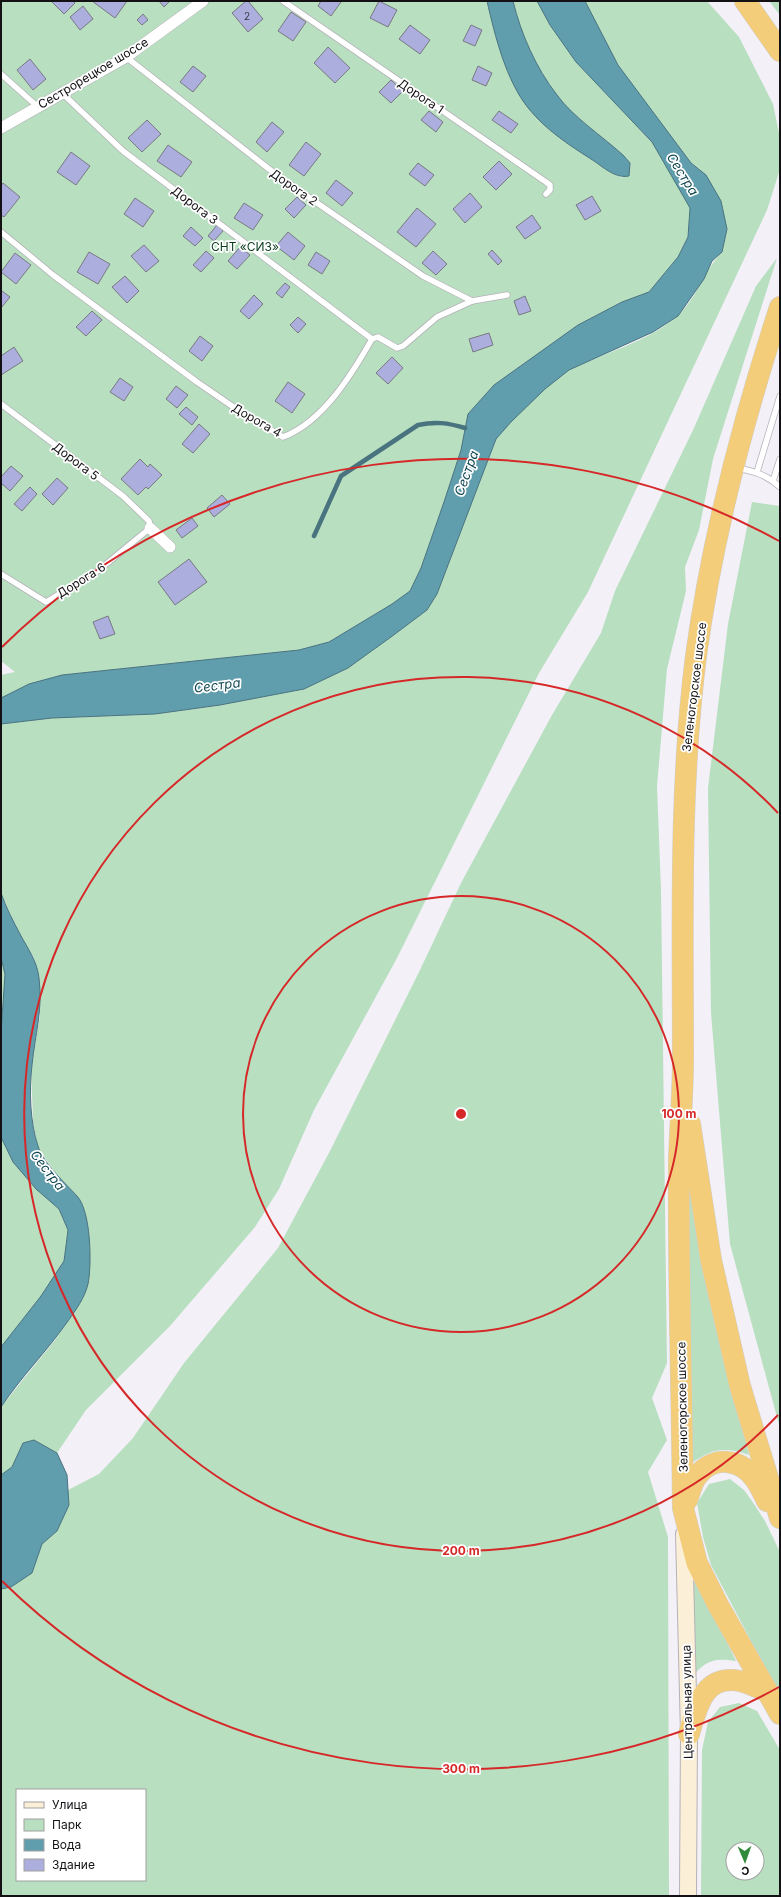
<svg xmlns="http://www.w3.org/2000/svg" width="781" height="1897" font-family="Inter,sans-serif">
<rect width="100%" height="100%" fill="#f3f0f8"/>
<!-- green -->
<g fill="#b8dfc0" fill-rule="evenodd">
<path d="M1 1H487L499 48 520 95 559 138 622 178 630 163 623 155C602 136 573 117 557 95 536 68 521 34 513 1H537L550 25 576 62 652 142 690 208 688 237 678 257 649 292 622 302 578 325 494 385 468 414 461 450 444 502 421 568 410 591 392 604 329 642 299 650 62 675 1 698V675L15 672 1 661Z"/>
<path d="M585 1H707L739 37 773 104 780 138V169L767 210 588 592 539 673 397 958 314 1110 279 1189 255 1227 170 1326 86 1410 57 1453 34 1440 23 1443 12 1467 1 1475V1407L55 1340 77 1308 78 1197 61 1181 38 1148 33 1122 31 1066 40 1016 34 958 20 935 1 893V724L52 718 155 714 220 705 304 689 348 668 427 610 437 594 496 439C516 416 543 386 569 370 577 365 588 362 597 358 623 347 655 336 677 316 697 299 704 270 722 252L706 175 691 163 618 65Z"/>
<path d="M769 1H780V15Z"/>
<path d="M777 258 713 459 699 530 685 567 686 591 667 669 657 786 661 890 667 1363 652 1398 667 1440 648 1472 668 1537 669 1896H1V1589L11 1587 32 1573 42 1544 57 1531 69 1505 68 1490 99 1474 133 1438 184 1363 278 1248 330 1151 420 970 461 883 552 715 601 633 615 591 694 428 756 286ZM17 1790H145V1880H17Z"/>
<path d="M752 502 780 506V1428L730 1244 711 1013 708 788 728 624Z"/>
<path d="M1 958 5 974 1 1033Z"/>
<path d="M684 1123 725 1357 749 1455C726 1447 713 1448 693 1462Z"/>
<path d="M1 1137 13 1162 36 1189 59 1209 68 1230 64 1261 41 1296 1 1347Z"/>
<path d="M730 1479 744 1490 752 1501 765 1521 780 1552V1696L711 1565 703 1537 697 1503 709 1484Z"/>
<path d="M691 1568 736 1661C715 1658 709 1659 694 1674Z"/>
<path d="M739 1703 757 1711 780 1750V1896H701L702 1750 708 1722 720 1707ZM733 1849H757V1873H733Z"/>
</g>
<!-- water -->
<g fill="#609dad" stroke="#49737f">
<path d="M487 1H513C521 34 536 68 557 95 573 117 602 136 623 155L630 163 629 176C615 179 602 166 591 159 569 145 546 130 529 109 506 81 495 36 487 1Z"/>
<path d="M537 1H585L618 65 691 163 706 175 721 201 727 229 722 252 712 261 704 279 678 316 653 332 569 370 545 389 511 422 496 439 437 594 427 610 391 637 348 668 304 689 220 705 155 714 52 718 1 724V698L29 684 62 675 299 650 329 642 392 604 410 591 421 568 444 502 461 450 468 414 494 385 578 325 622 302 649 292 678 257 688 237 690 208 652 142 576 62 550 25Z"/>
<path d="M1 893C6 907 13 921 20 934 28 949 37 961 39 978 43 1011 35 1034 32 1065 29 1091 30 1122 38 1146 43 1163 65 1183 77 1196 91 1211 92 1264 88 1284 85 1297 76 1310 68 1321 47 1351 21 1377 1 1407V1347L41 1296 64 1261 68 1230 59 1209 36 1189 13 1162 1 1137V1033L5 974 1 958Z"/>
<path d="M34 1440 57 1453 67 1475 69 1505 57 1531 42 1544 32 1573 11 1587 1 1589V1475L12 1467 23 1443Z"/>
</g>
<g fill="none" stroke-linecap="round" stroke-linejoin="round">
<!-- stream -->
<path stroke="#49737f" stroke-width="4.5" d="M314 536 341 476 418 425C436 421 448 423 465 428"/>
</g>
<!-- building -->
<g fill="#acafde" stroke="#797981">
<path d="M54 1H73L75 3 64 14 52 2Z"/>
<path d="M92 1H127L115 18Z"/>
<path d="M159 1H170L164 7Z"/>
<path d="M246 1H248L263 19 248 32 232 13Z"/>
<path d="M321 1H339L341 2 331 16 318 6Z"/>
<path d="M379 1 397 10 388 27 370 18Z"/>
<path d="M83 6 93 19 80 30 70 17Z"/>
<path d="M291 12 306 22 293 41 278 31Z"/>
<path d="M143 14 148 20 142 25 137 20Z"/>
<path d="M410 25 430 40 420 54 399 39Z"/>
<path d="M471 25 482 30 475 46 463 41Z"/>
<path d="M328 47 350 68 335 83 314 63Z"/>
<path d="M30 59 46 79 33 90 17 70Z"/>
<path d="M193 66 206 76 193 92 180 82Z"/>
<path d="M478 66 492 73 486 86 472 80Z"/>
<path d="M391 80 403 91 391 103 379 92Z"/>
<path d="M429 111 443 122 436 132 421 120Z"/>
<path d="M499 111 518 124 511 133 492 120Z"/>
<path d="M147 120 161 134 142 152 128 138Z"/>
<path d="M272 122 284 132 267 152 256 142Z"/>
<path d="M306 142 321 154 304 176 289 165Z"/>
<path d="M168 145 192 162 181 177 157 161Z"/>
<path d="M71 152 90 166 76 185 57 172Z"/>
<path d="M499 161 512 174 496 190 483 177Z"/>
<path d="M418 163 434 175 425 186 409 174Z"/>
<path d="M336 180 353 193 342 206 326 193Z"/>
<path d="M3 183 20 197 4 217 1 215V186Z"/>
<path d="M470 193 482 207 465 223 453 209Z"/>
<path d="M592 196 601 211 585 220 576 205Z"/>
<path d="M297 197 306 205 294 218 285 209Z"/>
<path d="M135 198 154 211 143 227 124 214Z"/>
<path d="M244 203 263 215 253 230 234 218Z"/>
<path d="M417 208 436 224 416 247 397 232Z"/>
<path d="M532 215 541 228 525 239 516 227Z"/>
<path d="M217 225 223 231 214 241 208 236Z"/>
<path d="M191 227 203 238 195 246 183 236Z"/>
<path d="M288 232 305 246 294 260 276 246Z"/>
<path d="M144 245 159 261 146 272 131 256Z"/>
<path d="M240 247 250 255 237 269 228 261Z"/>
<path d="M492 250 502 261 498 265 488 254Z"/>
<path d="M206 251 214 258 201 272 193 265Z"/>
<path d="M433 251 447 264 436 275 422 263Z"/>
<path d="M89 252 110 264 98 284 77 272Z"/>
<path d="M316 252 330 261 322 274 308 265Z"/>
<path d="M15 253 31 265 16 284 1 272Z"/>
<path d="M125 276 139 291 127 303 112 287Z"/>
<path d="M285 283 290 287 282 298 276 293Z"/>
<path d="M2 291 10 297 1 308V293Z"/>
<path d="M254 295 263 304 249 319 240 311Z"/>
<path d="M525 296 531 311 519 315 514 301Z"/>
<path d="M92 311 102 320 86 336 76 327Z"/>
<path d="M298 317 306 324 298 333 290 325Z"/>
<path d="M489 333 493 345 473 352 469 339Z"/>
<path d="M200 336 213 346 202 361 189 351Z"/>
<path d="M14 347 23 361 1 375V356Z"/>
<path d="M392 357 403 368 388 384 376 373Z"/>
<path d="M120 378 133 387 124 401 110 392Z"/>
<path d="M288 382 305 394 292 413 275 401Z"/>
<path d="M176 386 188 395 177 408 166 399Z"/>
<path d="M186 407 198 417 192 425 179 414Z"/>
<path d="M199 424 210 434 193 453 182 444Z"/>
<path d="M140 459 148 467 150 464 162 475 148 489 146 487 138 495 121 479Z"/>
<path d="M11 466 23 476 10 491 1 483V477Z"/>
<path d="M57 478 68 488 53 505 42 494Z"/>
<path d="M30 487 37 494 22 511 14 504Z"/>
<path d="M222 495 230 504 214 517 207 508Z"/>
<path d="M192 518 198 526 182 538 176 530Z"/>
<path d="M189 559 207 582 175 605 158 582Z"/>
<path d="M108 616 115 634 100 639 93 622Z"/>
</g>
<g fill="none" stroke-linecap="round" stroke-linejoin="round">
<!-- lane casing -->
<g stroke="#b5b1b9" stroke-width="7">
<g id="lane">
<path d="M283 1 546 182 550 185V190L546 194"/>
<path d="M126 57 278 176 423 276 472 301"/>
<path d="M1 74 38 107"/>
<path d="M62 93 123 151 372 339"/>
<path d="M1 232 53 275 197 382 248 417 283 437C323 422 352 374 372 339L378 337 397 348 403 346 437 317 472 301 507 295"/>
<path d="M1 404 123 496 149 521 150 528 99 570 46 602 1 574"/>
<path d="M736 468C754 471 767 475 780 487"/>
<path d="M757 472 780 396"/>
<path d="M773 481 780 459"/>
</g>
</g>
<!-- street casing -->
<g stroke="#b5b1b9" stroke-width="12">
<g id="street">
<path d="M1 128 126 57 203 1"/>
<path d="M150 528 170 547"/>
</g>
</g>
<!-- secondary casing -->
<g stroke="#b5b1b9" stroke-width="18">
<path id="secondary" d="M684 1534 689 1734 688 1896"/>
</g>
<!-- highway casing -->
<g stroke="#d0cfd0" stroke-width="22">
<g id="highway">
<path d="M745 1 780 51"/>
<path d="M780 307C743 420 712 538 696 656 679 789 683 923 683 1058 683 1092 680 1127 679 1161 678 1277 682 1393 683 1508L697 1563 718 1605 780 1714"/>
<path d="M690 1124 711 1260 740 1386 780 1518"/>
<path d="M687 1500C690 1493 692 1481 698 1475 714 1455 741 1459 755 1479 760 1486 763 1493 767 1501"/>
<path d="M689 1734C697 1706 704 1674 740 1681 749 1683 758 1688 767 1691"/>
</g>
</g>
<!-- lane -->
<use href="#lane" stroke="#fff" stroke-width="5.5"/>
<!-- street -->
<use href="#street" stroke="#fff" stroke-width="11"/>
<!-- secondary -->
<use href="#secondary" stroke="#fbf0d7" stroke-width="16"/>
<!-- highway -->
<use href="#highway" stroke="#f3cd7a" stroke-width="21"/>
</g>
<!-- distance rings -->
<g fill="none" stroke="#d62828" stroke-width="2">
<circle cx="461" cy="1114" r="218"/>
<path d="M778 1415A437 437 0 1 1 778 813"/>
<path d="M779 1687A655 655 0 0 1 2 1581M2 647A655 655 0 0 1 779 541"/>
</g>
<g text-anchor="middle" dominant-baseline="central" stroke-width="3.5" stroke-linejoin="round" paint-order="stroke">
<!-- number labels -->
<g font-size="10" fill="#393846">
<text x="247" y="16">2</text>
</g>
<!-- street labels -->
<g font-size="12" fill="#131114" stroke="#fff">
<text transform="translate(93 73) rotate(-31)">Сестрорецкое шоссе</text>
<text transform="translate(421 96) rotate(34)">Дорога 1</text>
<text transform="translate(294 187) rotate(35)">Дорога 2</text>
<text transform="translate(195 205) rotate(37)">Дорога 3</text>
<text transform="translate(257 420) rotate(30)">Дорога 4</text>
<text transform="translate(76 461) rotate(37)">Дорога 5</text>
<text transform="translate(81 580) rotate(-32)">Дорога 6</text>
<text transform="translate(694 687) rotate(-83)">Зеленогорское шоссе</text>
<text transform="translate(682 1407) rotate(-91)">Зеленогорское шоссе</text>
<text transform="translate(687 1702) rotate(-91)">Центральная улица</text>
</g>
<!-- park labels -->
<g font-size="12" fill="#073b1a" stroke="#fff">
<text x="245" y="246">СНТ «СИЗ»</text>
</g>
<!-- water labels -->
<g font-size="13" font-style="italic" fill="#104753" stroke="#fff">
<text transform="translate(683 174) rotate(58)">Сестра</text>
<text transform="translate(466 473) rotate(-70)">Сестра</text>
<text transform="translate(217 685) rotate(-7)">Сестра</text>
<text transform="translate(48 1170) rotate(52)">Сестра</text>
</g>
</g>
<circle cx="461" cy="1114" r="6" fill="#d62828" stroke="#fff" stroke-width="2"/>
<g font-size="12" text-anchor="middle" font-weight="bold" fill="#d62828" stroke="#fff" stroke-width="3.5" stroke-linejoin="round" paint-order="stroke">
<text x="679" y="1118">100 m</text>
<text x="461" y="1555">200 m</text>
<text x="461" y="1773">300 m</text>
</g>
<!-- border -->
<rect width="781" height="1897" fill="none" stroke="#131114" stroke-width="4"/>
<!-- legend -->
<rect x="16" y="1789" width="130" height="92" fill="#ffffff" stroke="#a1a0a1"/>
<rect x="24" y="1802" width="20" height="6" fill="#fbf0d7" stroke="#a1a0a1"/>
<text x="52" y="1809" font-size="12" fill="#131114">Улица</text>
<rect x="24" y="1819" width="20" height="12" fill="#b8dfc0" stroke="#a1a0a1"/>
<text x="52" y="1829" font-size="12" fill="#131114">Парк</text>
<rect x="24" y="1839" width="20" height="12" fill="#609dad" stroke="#a1a0a1"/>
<text x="52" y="1849" font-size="12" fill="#131114">Вода</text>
<rect x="24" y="1859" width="20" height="12" fill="#acafde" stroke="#a1a0a1"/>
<text x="52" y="1869" font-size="12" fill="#131114">Здание</text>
<!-- north arrow -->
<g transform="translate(745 1861) rotate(178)"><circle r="19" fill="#ffffff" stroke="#a1a0a1"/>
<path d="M0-3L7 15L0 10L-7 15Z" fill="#328b3c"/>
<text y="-6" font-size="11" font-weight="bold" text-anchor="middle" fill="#131114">С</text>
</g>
</svg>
